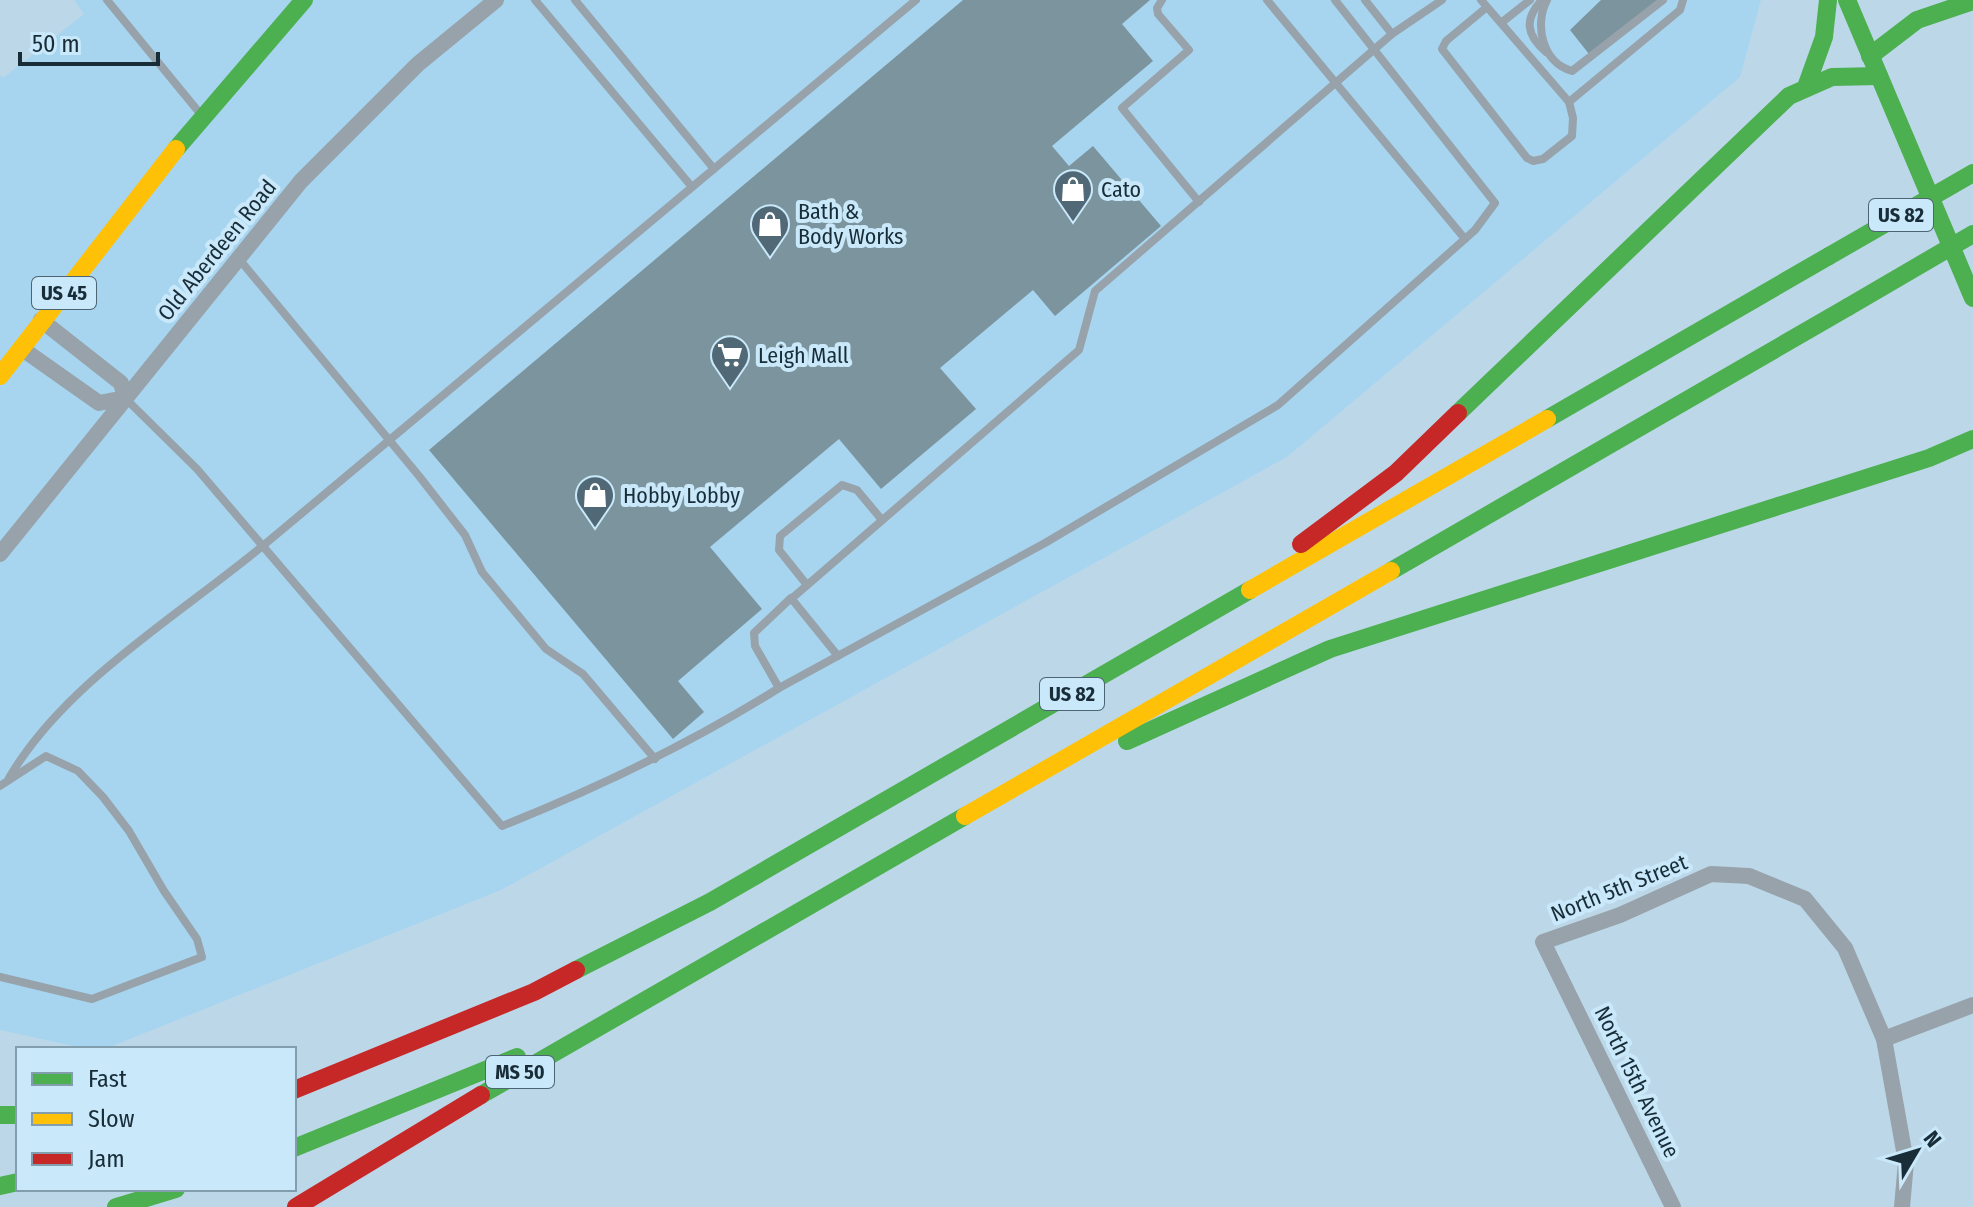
<svg xmlns="http://www.w3.org/2000/svg" width="1973" height="1207" font-family="'Fira Sans Condensed',sans-serif">
<rect width="100%" height="100%" fill="#bcd8e8"/>
<!-- built -->
<path fill="#a7d5ef" d="M74 0H1761L1740 77 1287 457 501 890 105 1049H87L0 1030V75L3 78 84 14Z"/>
<!-- building -->
<g fill="#7c949e">
<path d="M963 0H1150L1122 24 1153 61 1052 146 1069 166 1093 146 1161 226 1055 316 1033 290 940 368 976 409 881 489 839 439 710 547 762 609 678 681 704 712 673 739 429 450Z"/>
<path d="M1601 0H1664L1589 54 1570 30Z"/>
</g>
<g fill="none" stroke-linecap="round" stroke-linejoin="round">
<!-- lane -->
<g stroke="#97a2aa" stroke-width="8">
<path d="M107 0 198 111"/>
<path d="M535 0 692 187"/>
<path d="M575 0 714 169"/>
<path d="M1162 0 1157 8 1158 14 1189 50 1122 108 1199 202"/>
<path d="M1267 0 1465 239"/>
<path d="M1365 0 1392 34 1442 0"/>
<path d="M1481 0 1569 102 1573 118 1572 136 1543 159 1533 161 1527 158 1442 49 1446 41 1487 7"/>
<path d="M1542 0C1524 19 1526 35 1546 52"/>
<path d="M1547 0C1534 24 1542 63 1572 71L1663 0"/>
<path d="M1501 23 1530 0"/>
<path d="M1569 102 1680 10 1683 0"/>
<path d="M239 259 419 476 465 535 482 572 546 649 583 674 655 759"/>
<path d="M126 399 197 469 502 826C600 787 690 744 779 688L755 646 754 633 791 598 838 656"/>
<path d="M807 585 779 550 780 536 842 485 857 490 882 520"/>
<path d="M790 600 1079 350 1095 291 1392 34"/>
<path d="M779 688 1045 543 1278 405 1475 230 1495 203 1335 0"/>
<path d="M9 778C66 680 185 612 271 539 486 360 701 180 916 0"/>
<path d="M0 786 46 756 78 771 103 797 129 831 164 891 197 939 202 957 92 999 0 977"/>
</g>
<!-- street -->
<g stroke="#97a2aa" stroke-width="16">
<path d="M21 348 99 403 125 398 121 383 41 320"/>
<path d="M0 554 301 181 418 64 496 0"/>
<path d="M1884 1039 1973 1005"/>
<path d="M1673 1207 1543 942 1620 915 1711 874 1749 876 1805 899 1845 948 1884 1039 1906 1162 1902 1207"/>
</g>
<!-- fast -->
<g stroke="#4caf50" stroke-width="18">
<path d="M1847 0 1973 298"/>
<path d="M1870 56 1917 20 1973 1"/>
<path d="M1806 87 1824 37 1828 0"/>
<path d="M176 149 304 0"/>
<path d="M1458 413 1789 96 1832 77 1879 76"/>
<path d="M1547 419 1829 256"/>
<path d="M1391 571 1848 307"/>
<path d="M1127 741 1330 649 1929 458 1973 439"/>
<path d="M576 970 710 902 1250 590"/>
<path d="M481 1095 965 816"/>
<path d="M0 1115H18"/>
<path d="M294 1148 517 1057"/>
<path d="M0 1186 18 1182"/>
<path d="M116 1207 176 1189"/>
</g>
<!-- slow -->
<g stroke="#ffc107" stroke-width="18">
<path d="M0 376 176 149"/>
<path d="M1250 590 1547 419"/>
<path d="M965 816 1391 571"/>
</g>
<!-- jam -->
<g stroke="#c62828" stroke-width="18">
<path d="M1301 544 1396 473 1458 413"/>
<path d="M294 1090 534 992 576 970"/>
<path d="M296 1207 481 1095"/>
</g>
<!-- fast-bridge -->
<g stroke="#4caf50" stroke-width="18">
<path d="M1829 256 1973 173"/>
<path d="M1848 307 1973 234"/>
</g>
</g>
<!-- icons -->
<defs>
<g id="shop-pin" transform="scale(2)"><path d="M0 17L-7.5 6A9.5 9.5 0 1 1 7.5 6Z" fill="#516976" stroke="#c9e8fa"/><path d="M-5-2.5h2.3a2.7 3.5 0 0 1 5.4 0H5L5.5 6h-11ZM-1.5-2.5h3a1.5 2.3 0 0 0-3 0Z" fill="#fff"/></g>
<g id="supermarket-pin" transform="scale(2)"><path d="M0 17L-7.5 6A9.5 9.5 0 1 1 7.5 6Z" fill="#516976" stroke="#c9e8fa"/><path d="M-6-5.5h2.5l.6 2H6L4.5 2H-2.5L-4.4-4H-6ZM-1.5 3.2a1.3 1.3 0 1 0 .1 0ZM3 3.2a1.3 1.3 0 1 0 .1 0Z" fill="#fff"/></g>
</defs>
<g fill-rule="evenodd">
<use href="#shop-pin" x="1073" y="189"/>
<use href="#shop-pin" x="770" y="224"/>
<use href="#supermarket-pin" x="730" y="355"/>
<use href="#shop-pin" x="595" y="495"/>
</g>
<g text-anchor="middle" dominant-baseline="central" stroke-width="8" stroke-linejoin="round" paint-order="stroke">
<!-- shield labels -->
<g fill="#c9e8fa" stroke="#4d6572" stroke-width="2">
<rect x="1869" y="199" width="64" height="32" rx="6"/>
<rect x="32" y="277" width="64" height="32" rx="6"/>
<rect x="1040" y="678" width="64" height="32" rx="6"/>
<rect x="486" y="1056" width="68" height="32" rx="6"/>
</g>
<g font-size="20" font-weight="bold" fill="#182d38">
<text x="1901" y="215">US 82</text>
<text x="64" y="293">US 45</text>
<text x="1072" y="694">US 82</text>
<text x="520" y="1072">MS 50</text>
</g>
<!-- poi labels -->
<g font-size="22" fill="#182d38" stroke="#c9e8fa" text-anchor="start">
<text x="1101" y="189">Cato</text>
<text x="798" y="211">Bath &amp;<tspan x="798" dy="25">Body Works</tspan></text>
<text x="758" y="355">Leigh Mall</text>
<text x="623" y="495">Hobby Lobby</text>
</g>
<!-- street labels -->
<g font-size="22" fill="#182d38" stroke="#c9e8fa">
<text transform="translate(217 250) rotate(-51)">Old Aberdeen Road</text>
<text transform="translate(1619 888) rotate(-22)">North 5th Street</text>
<text transform="translate(1637 1082) rotate(64)">North 15th Avenue</text>
</g>
</g>
<!-- legend -->
<rect x="16" y="1047" width="280" height="144" fill="#c9e8fa" stroke="#829dac" stroke-width="2"/>
<rect x="32" y="1073" width="40" height="12" fill="#4caf50" stroke="#829dac" stroke-width="2"/>
<text x="88" y="1087" font-size="24" fill="#182d38">Fast</text>
<rect x="32" y="1113" width="40" height="12" fill="#ffc107" stroke="#829dac" stroke-width="2"/>
<text x="88" y="1127" font-size="24" fill="#182d38">Slow</text>
<rect x="32" y="1153" width="40" height="12" fill="#c62828" stroke="#829dac" stroke-width="2"/>
<text x="88" y="1167" font-size="24" fill="#182d38">Jam</text>
<!-- north arrow -->
<g transform="translate(1917 1151) rotate(52)" stroke="#c9e8fa" stroke-width="6" paint-order="stroke">
<path d="M0-6L14 30L0 20L-14 30Z" fill="#182d38"/>
<text y="-12" font-size="22" font-weight="bold" text-anchor="middle" fill="#182d38">N</text>
</g>
<!-- scale -->
<path d="M20 52v12h138v-12" fill="none" stroke="#182d38" stroke-width="4"/>
<text x="32" y="52" font-size="24" fill="#182d38" stroke="#c9e8fa" stroke-width="6" paint-order="stroke">50 m</text>
</svg>
